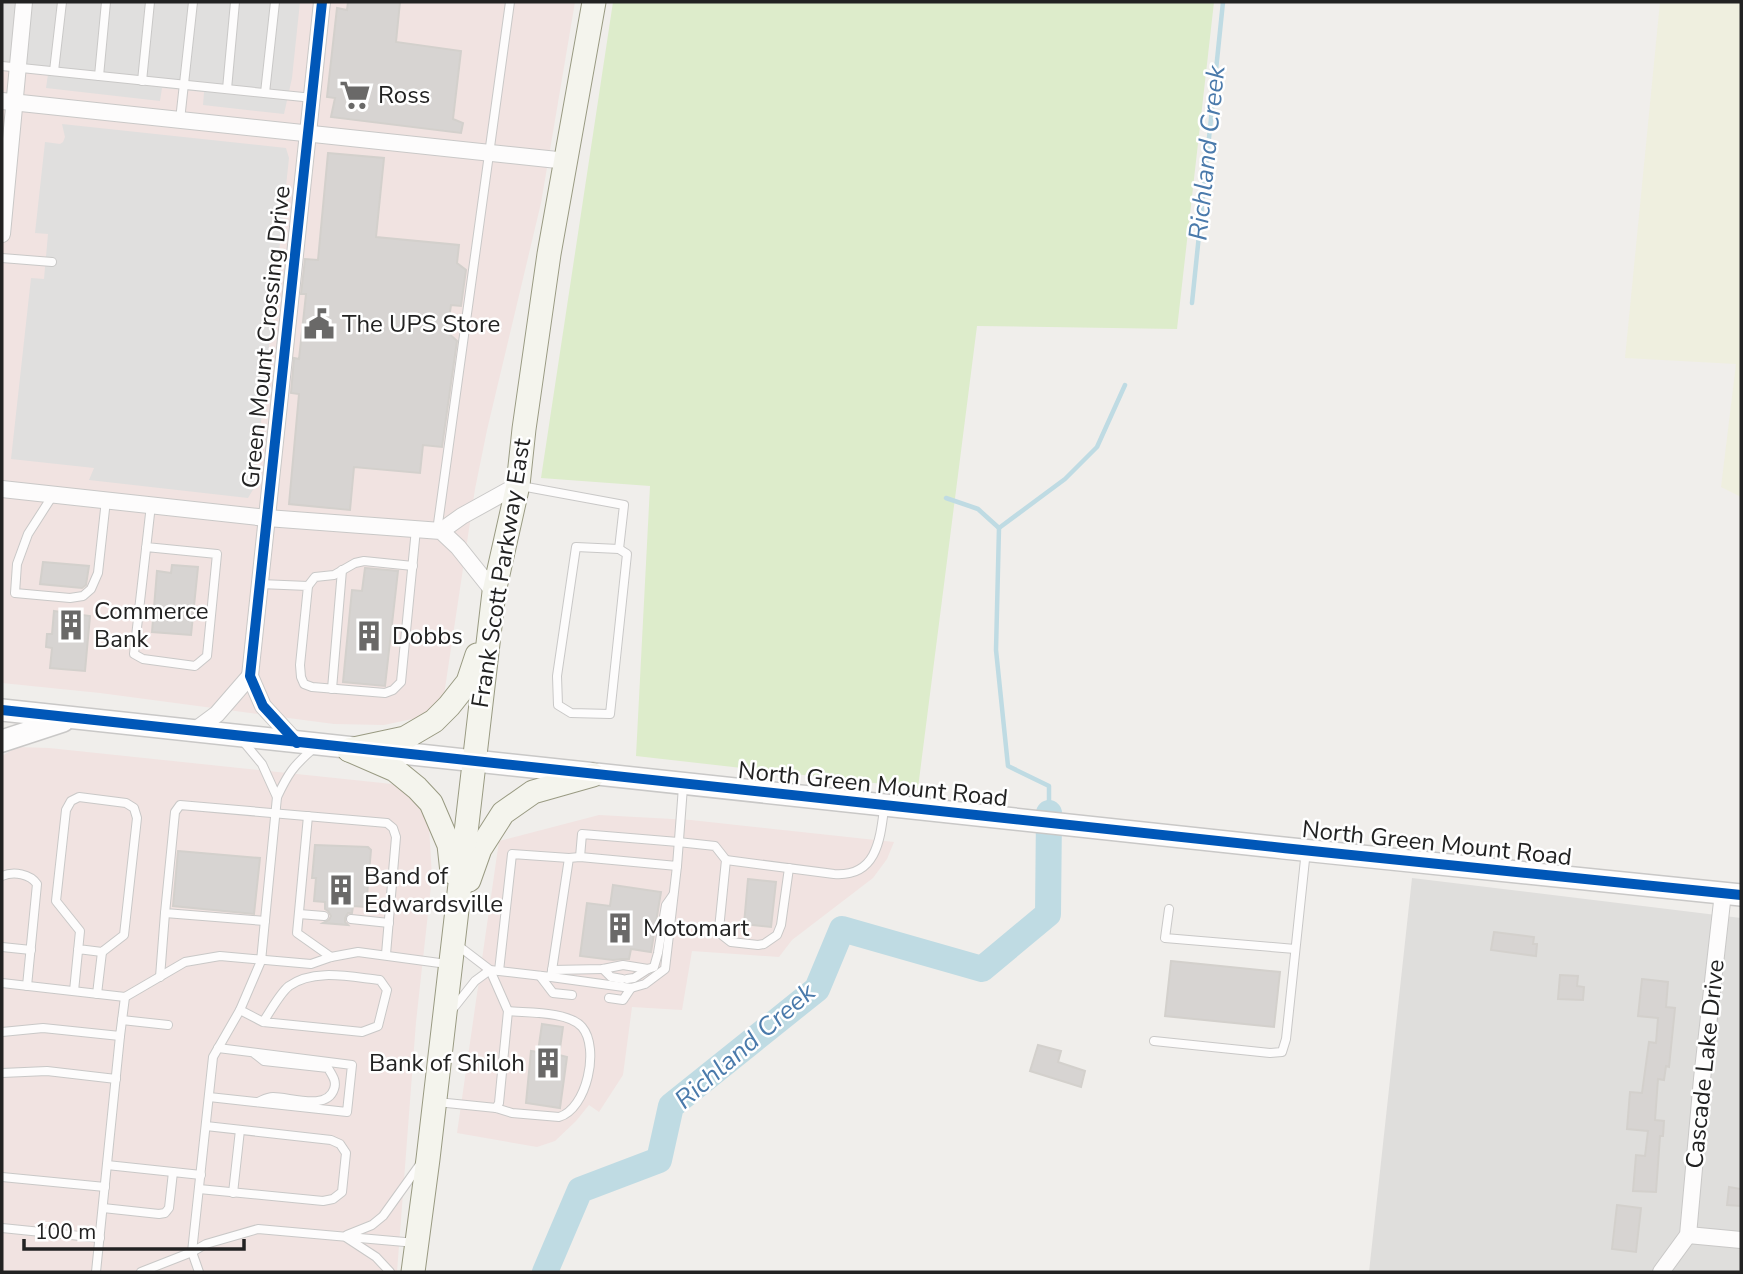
<svg xmlns="http://www.w3.org/2000/svg" width="1743" height="1274" font-family="'Nunito Sans',sans-serif">
<rect width="100%" height="100%" fill="#f0eeeb"/>
<!-- residential -->
<path fill="#dfdedc" d="M1412 878 1741 918V1272H1369Z"/>
<!-- commercial -->
<g fill="#f1e3e1">
<path d="M2 2H575L541 203 487 430 475 489 444 695 436 708 417 718 384 725 334 724 100 693 2 683Z"/>
<path d="M17 747 49 748 392 784 412 794 421 806 429 826 432 877 416 1022 397 1272H2V756Z"/>
<path d="M599 815 691 820 894 842 887 859 873 878 792 940 779 957 692 951 682 1010 632 1007 623 1075 599 1112 589 1105 576 1121 555 1141 537 1147 457 1133 499 841Z"/>
</g>
<!-- farmland -->
<path fill="#efefdf" d="M1660 2H1741V497L1721 487 1736 364 1625 358Z"/>
<!-- grass -->
<path fill="#ddeccb" d="M613 2H1214L1177 329 977 326 918 788 636 756 650 486 541 478Z"/>
<!-- parking -->
<g fill="#e0dfde">
<path d="M2 2H300L292 78 284 114 203 105 204 92 162 88 160 101 46 88 48 74 2 69Z"/>
<path d="M62 124 286 148 289 158 254 488 248 498 89 480 94 468 11 459 31 278 44 279 48 234 35 233 45 142 60 144 63 142 65 137Z"/>
</g>
<g fill="none" stroke-linecap="round" stroke-linejoin="round">
<!-- stream -->
<g stroke="#bfdbe3" stroke-width="4.5">
<path d="M1192 303 1223 2"/>
<path d="M946 498 978 509 999 528"/>
<path d="M999 528 996 650 1008 766 1049 786V813"/>
<path d="M999 528 1065 479 1097 447 1125 385"/>
</g>
<!-- river -->
<path stroke="#bfdbe3" stroke-width="26" d="M545 1272 580 1190 659 1160 671 1106 817 989 842 929 982 969 1048 914 1049 813"/>
</g>
<!-- building -->
<g fill="#d7d4d2" stroke="#d3d0cc" stroke-width="2">
<path d="M348 2H400L396 42 461 51 453 119 463 123 461 133 331 117 335 98 327 97 337 8 347 10Z"/>
<path d="M328 153 384 158 376 237 459 245 457 263 466 270 461 306 451 305 447 332 457 341 442 447 423 445 420 473 354 467 350 510 289 504 299 394 291 393 294 358 299 359 306 294H301L305 259 318 260Z"/>
<path d="M43 562 89 566 86 585 82 588 40 584Z"/>
<path d="M172 565 198 567 191 635 152 632 157 571 171 573Z"/>
<path d="M365 568 398 571 385 686 343 682 352 590 362 591Z"/>
<path d="M54 611 90 616 85 671 50 668 52 648 46 647 47 634H52Z"/>
<path d="M315 845 368 847 371 850 366 907 353 906 352 913H348L345 918V922L348 925 323 923 329 920 331 916 328 911 325 909V902L314 901 316 878H312Z"/>
<path d="M178 851 260 858 254 914 173 906Z"/>
<path d="M748 879 776 882 771 927 744 924Z"/>
<path d="M613 885 661 892 651 952 631 949 629 959H622L613 960 580 956 587 903 610 906Z"/>
<path d="M1494 932 1534 937 1533 944H1537L1536 956 1491 950Z"/>
<path d="M1171 961 1280 972 1274 1027 1165 1016Z"/>
<path d="M1560 975 1578 976 1577 986 1584 987 1583 1000 1558 999Z"/>
<path d="M1642 979 1668 982 1666 1007 1675 1008 1669 1067 1666 1066 1664 1080 1658 1079 1655 1120 1664 1121 1663 1136H1660L1656 1192 1633 1191 1636 1155 1645 1156 1648 1131 1627 1129 1630 1092 1642 1093 1649 1042 1656 1043 1658 1018 1638 1016Z"/>
<path d="M542 1024 563 1027 559 1055 567 1057 560 1108 526 1103 531 1051 538 1052Z"/>
<path d="M1038 1045 1061 1051 1058 1062 1085 1071 1081 1087 1030 1071Z"/>
<path d="M1729 1187 1741 1189V1206L1727 1205Z"/>
<path d="M1617 1205 1641 1208 1636 1252 1612 1249Z"/>
</g>
<g fill="none" stroke-linecap="round" stroke-linejoin="round">
<!-- service casing -->
<g stroke="#c9c8c7" stroke-width="10">
<g id="service">
<path d="M2 66 313 98"/>
<path d="M54 71 62 2"/>
<path d="M99 76 106 2"/>
<path d="M142 81 150 2"/>
<path d="M227 89 235 2"/>
<path d="M265 93 275 2"/>
<path d="M180 120 193 2"/>
<path d="M2 258 52 262"/>
<path d="M521 486 624 505 619 549"/>
<path d="M53 495 28 534 17 564 15 593 70 598 83 596 91 589 98 573 106 500"/>
<path d="M437 531 510 2"/>
<path d="M146 547 217 554 207 656 195 666 143 659 134 654 151 505"/>
<path d="M576 547 619 549 627 554 610 714 571 713 558 705 557 676Z"/>
<path d="M260 584 308 586 300 665 301 677 304 684 312 687 385 693 393 690 401 682 416 529"/>
<path d="M308 586 315 577 334 575 355 563 364 561 413 566"/>
<path d="M332 689 342 570"/>
<path d="M242 740 262 764 277 797"/>
<path d="M308 816 297 933 331 957"/>
<path d="M580 857 582 834 678 842 715 846 726 860 719 929 722 935 731 942 758 945 764 944 777 935 781 925 789 868"/>
<path d="M726 860 834 874C876 877 880 841 884 809"/>
<path d="M2 876C14 871 30 874 37 884L27 986"/>
<path d="M1169 909 1165 938 1295 949"/>
<path d="M299 914 324 916"/>
<path d="M351 919 389 923"/>
<path d="M265 921 165 913 175 812 180 805 387 823 393 828 396 837 386 954"/>
<path d="M456 944 490 970 508 1011 499 1103 496 1108"/>
<path d="M2 947 31 950"/>
<path d="M603 969 611 977 622 979"/>
<path d="M552 970 603 969 623 965 648 969 654 967 658 953 666 905 673 895"/>
<path d="M499 971 512 854 569 858"/>
<path d="M540 976 553 993 572 995"/>
<path d="M160 977 165 913"/>
<path d="M551 977 631 988 645 984 665 969 677 866"/>
<path d="M627 979 634 978 648 969"/>
<path d="M2 983 125 997 185 962 220 956 311 964 331 957 358 952 447 964"/>
<path d="M74 991 80 931 56 901 66 810 71 801 79 797 126 803 134 808 137 818 124 935 102 952 78 949"/>
<path d="M97 994 102 952"/>
<path d="M609 998 623 1000 631 988"/>
<path d="M240 1010 263 1022 362 1032 378 1026 387 990 380 980C351 977 314 968 289 986 280 993 270 1012 263 1022"/>
<path d="M452 1010 475 981 490 970 551 977 569 858 580 857 677 866 683 787"/>
<path d="M122 1020 168 1025"/>
<path d="M2 1032 43 1028 120 1036 125 997"/>
<path d="M1154 1041 1270 1053 1282 1052 1286 1039 1306 850"/>
<path d="M255 1054 264 1061 328 1068C332 1075 337 1081 334 1089 327 1111 290 1097 273 1097 267 1097 263 1100 258 1102"/>
<path d="M2 1073 47 1071 116 1079"/>
<path d="M209 1097 347 1112 352 1065 218 1048"/>
<path d="M437 1102 496 1108 512 1113 559 1117C587 1109 600 1048 582 1027 568 1011 527 1013 508 1011"/>
<path d="M107 1165 173 1172"/>
<path d="M2 1177 105 1187"/>
<path d="M199 1189 323 1201 333 1199 342 1192 346 1153 340 1144 331 1140 206 1126"/>
<path d="M233 1193 240 1130"/>
<path d="M103 1208 159 1214 165 1213 169 1208 173 1172 201 1175"/>
<path d="M2 1228 100 1238"/>
<path d="M347 1235 372 1225 383 1216 421 1163"/>
<path d="M347 1238 376 1257 390 1272"/>
<path d="M96 1272 120 1036"/>
<path d="M141 1272 192 1252 206 1244 258 1229 416 1243"/>
<path d="M199 1272 192 1252 213 1057 240 1010 261 961 277 797C288 774 293 766 313 749"/>
</g>
</g>
<!-- minor casing -->
<g stroke="#c9c8c7" stroke-width="18">
<g id="minor">
<path d="M2 101 567 161"/>
<path d="M2 234 24 2"/>
<path d="M2 489 267 518 441 531 458 547 494 592"/>
<path d="M441 531 462 516 518 485"/>
<path d="M194 731 217 714 250 676"/>
<path d="M297 743 263 706 250 676 322 2"/>
<path d="M1688 1235 1741 1240"/>
<path d="M1661 1272 1688 1235 1702 1079 1723 893"/>
</g>
</g>
<!-- tertiary casing -->
<g stroke="#c9c8c7" stroke-width="24">
<g id="tertiary">
<path d="M2 710C581 775 1161 836 1741 895"/>
<path d="M2 741 63 721"/>
</g>
</g>
<!-- secondary casing -->
<g stroke="#999a82" stroke-width="25">
<g id="secondary">
<path d="M349 750 405 738 434 721 449 706 468 682 477 655"/>
<path d="M349 750 395 770 417 788 431 803 449 845 452 872"/>
<path d="M469 880 480 849 503 813 533 792 593 775"/>
<path d="M413 1272 428 1159 494 592 518 485 524 429 549 254 594 2"/>
</g>
</g>
<!-- service -->
<use href="#service" stroke="#fdfcfc" stroke-width="8"/>
<!-- minor -->
<use href="#minor" stroke="#fdfcfc" stroke-width="16"/>
<!-- tertiary -->
<use href="#tertiary" stroke="#fdfcfc" stroke-width="21"/>
<!-- secondary -->
<use href="#secondary" stroke="#f4f4ed" stroke-width="23"/>
<!-- cycleway casing -->
<g stroke="#fff" stroke-width="15">
<g id="cycleway">
<path d="M2 710C581 775 1161 836 1741 895"/>
<path d="M297 743 263 706 250 676 322 2"/>
</g>
</g>
<!-- cycleway -->
<use href="#cycleway" stroke="#0057b8" stroke-width="10"/>
</g>
<!-- icons -->
<defs>
<g id="supermarket-bare" transform="scale(2.415)"><path d="M-6-5.5h2.5l.6 2H6L4.5 2H-2.5L-4.4-4H-6ZM-1.5 3.2a1.3 1.3 0 1 0 .1 0ZM3 3.2a1.3 1.3 0 1 0 .1 0Z" fill="#6a6968" stroke="#fff" stroke-width="2.5" paint-order="stroke"/></g>
<g id="civic-bare" transform="scale(2.415)"><path d="M-.6-6.5H3V-4.5H.6V-3L4-1V1h2V6H-6V1h2V-1L-.6-3ZM-1.2 2.5V6h2.4V2.5Z" fill="#6a6968" stroke="#fff" stroke-width="2.5" paint-order="stroke"/></g>
<g id="building-bare" transform="scale(2.415)"><path d="M-4-6H4V6H1V3H-1V6H-4ZM-2.5-4.3h1.7v1.8h-1.7ZM.8-4.3h1.7v1.8H.8ZM-2.5-1h1.7V.8h-1.7ZM.8-1h1.7V.8H.8Z" fill="#6a6968" stroke="#fff" stroke-width="2.5" paint-order="stroke"/></g>
</defs>
<g fill-rule="evenodd">
<use href="#supermarket-bare" x="355" y="95"/>
<use href="#civic-bare" x="319" y="324"/>
<use href="#building-bare" x="71" y="625"/>
<use href="#building-bare" x="369" y="636"/>
<use href="#building-bare" x="341" y="890"/>
<use href="#building-bare" x="620" y="928"/>
<use href="#building-bare" x="548" y="1063"/>
</g>
<g text-anchor="middle" dominant-baseline="central" stroke-width="5" stroke-linejoin="round" paint-order="stroke">
<!-- poi labels -->
<g font-size="24" fill="#222" stroke="#fff" text-anchor="start">
<text x="378" y="95">Ross</text>
<text x="342" y="324">The UPS Store</text>
<text x="94" y="611">Commerce<tspan x="94" dy="28">Bank</tspan></text>
<text x="392" y="636">Dobbs</text>
<text x="364" y="876">Band of<tspan x="364" dy="28">Edwardsville</tspan></text>
<text x="643" y="928">Motomart</text>
<text x="525" y="1063" text-anchor="end">Bank of Shiloh</text>
</g>
<!-- street labels -->
<g font-size="24" fill="#222" stroke="#fff">
<text transform="translate(266 337) rotate(-84)">Green Mount Crossing Drive</text>
<text transform="translate(501 573) rotate(-81)">Frank Scott Parkway East</text>
<text transform="translate(873 784) rotate(6)">North Green Mount Road</text>
<text transform="translate(1437 843) rotate(6)">North Green Mount Road</text>
<text transform="translate(1705 1064) rotate(-84)">Cascade Lake Drive</text>
</g>
<!-- water labels -->
<g font-size="26" font-style="italic" fill="#4a7aab" stroke="#fff">
<text transform="translate(1207 153) rotate(-84)">Richland Creek</text>
<text transform="translate(745 1046) rotate(-41)">Richland Creek</text>
</g>
</g>
<!-- border -->
<rect width="1743" height="1274" fill="none" stroke="#222222" stroke-width="7"/>
<!-- scale -->
<path d="M24 1239v10h220v-10" fill="none" stroke="#222222" stroke-width="3.5"/>
<text x="35" y="1239" font-size="21" fill="#222222" stroke="#ffffff" stroke-width="5" paint-order="stroke">100 m</text>
</svg>
